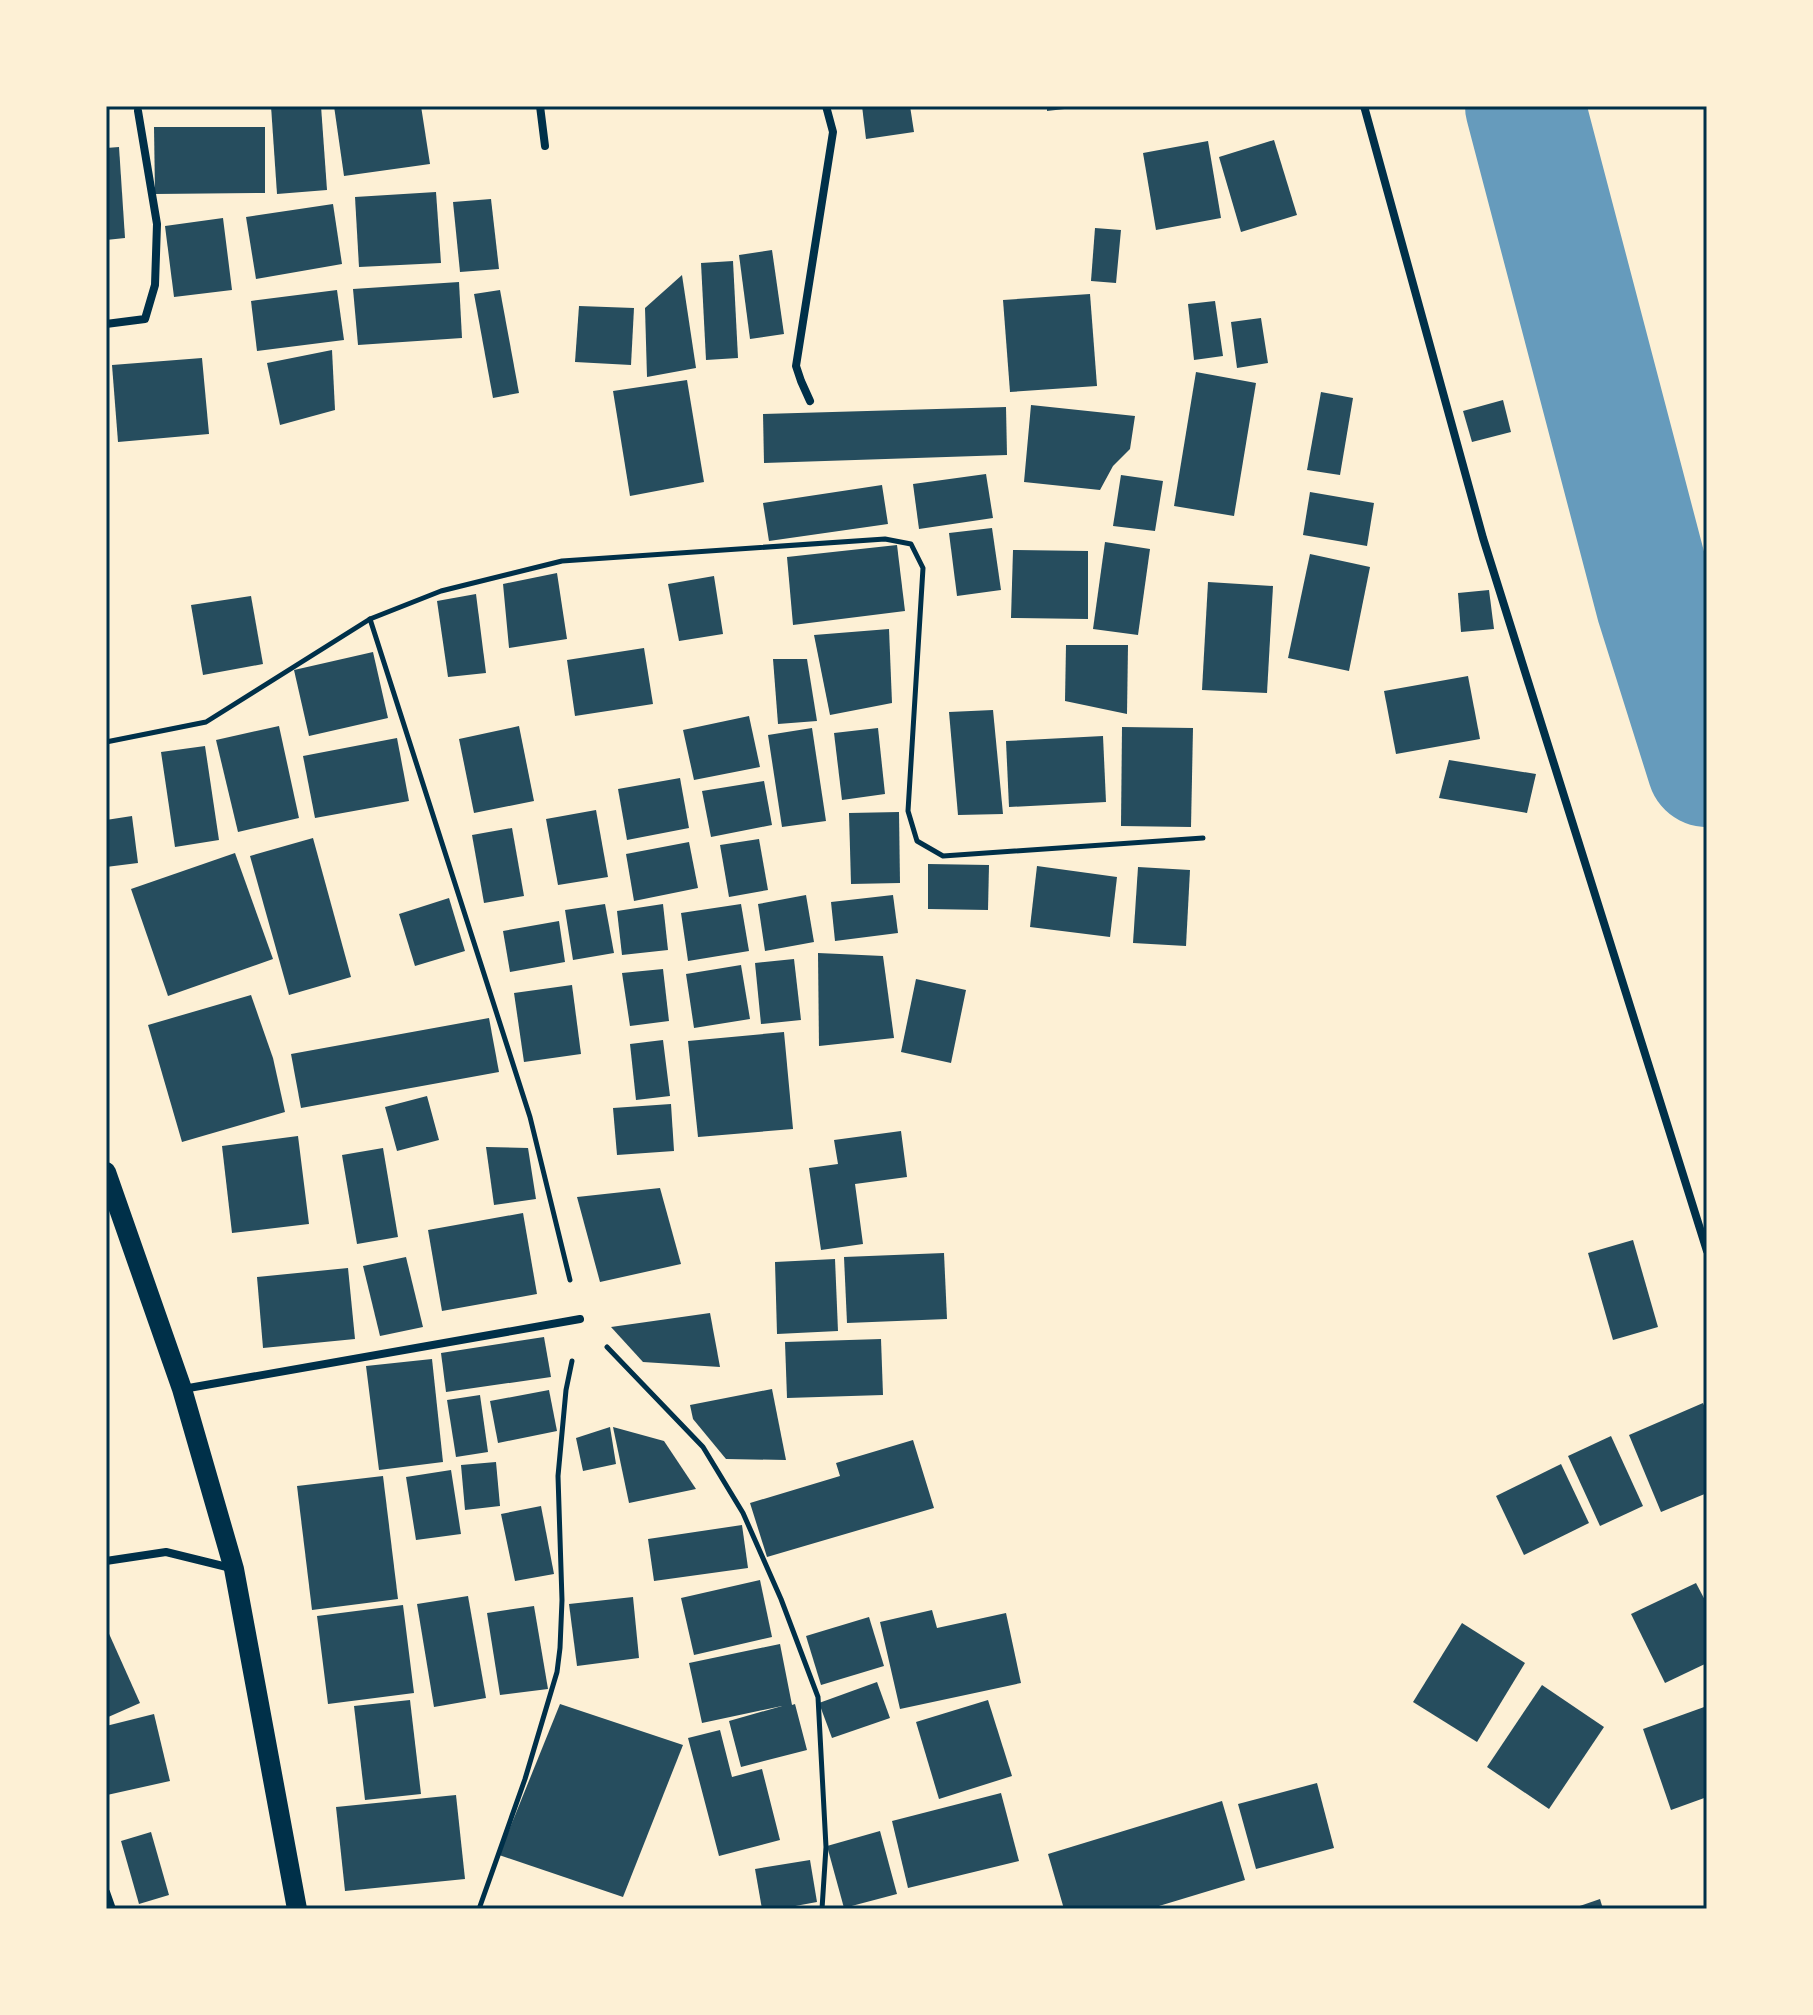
<svg xmlns="http://www.w3.org/2000/svg" width="1813" height="2015" font-family="Rubik,sans-serif">
<rect width="100%" height="100%" fill="#fdf0d5"/>
<g fill="none" stroke-linecap="round" stroke-linejoin="round">
<!-- river -->
<path stroke="#669bbc" stroke-width="120" d="M1525 106 1656 605 1707 767"/>
</g>
<!-- building -->
<g fill="#264d5e">
<path d="M271 106H321L327 190 277 194Z"/>
<path d="M334 106H421L430 164 344 176Z"/>
<path d="M862 106H910L914 132 866 139Z"/>
<path d="M1047 106H1073V108L1047 111Z"/>
<path d="M154 127H265V193L155 194Z"/>
<path d="M1274 140 1297 215 1241 232 1219 157Z"/>
<path d="M1208 141 1221 218 1156 230 1143 153Z"/>
<path d="M119 147 125 238 106 240V148Z"/>
<path d="M436 192 441 263 359 267 355 197Z"/>
<path d="M491 199 499 269 460 272 453 202Z"/>
<path d="M333 204 342 264 256 279 246 217Z"/>
<path d="M223 218 232 290 174 297 165 226Z"/>
<path d="M1095 228 1121 230 1116 283 1091 281Z"/>
<path d="M772 250 784 334 750 339 739 255Z"/>
<path d="M733 261 738 358 706 360 701 263Z"/>
<path d="M682 275 696 368 647 377 645 308Z"/>
<path d="M459 282 462 338 358 345 353 289Z"/>
<path d="M337 290 344 340 257 351 251 301Z"/>
<path d="M500 290 519 393 493 398 474 294Z"/>
<path d="M1090 294 1097 386 1010 392 1003 300Z"/>
<path d="M1215 301 1223 356 1194 360 1188 304Z"/>
<path d="M579 306 634 308 631 365 575 362Z"/>
<path d="M1261 318 1268 363 1237 368 1231 322Z"/>
<path d="M332 350 335 410 280 425 267 363Z"/>
<path d="M202 358 209 434 118 442 112 365Z"/>
<path d="M1196 372 1256 383 1234 516 1174 506Z"/>
<path d="M687 380 704 482 630 496 613 391Z"/>
<path d="M1321 392 1353 398 1340 475 1307 470Z"/>
<path d="M1503 400 1511 432 1472 442 1463 411Z"/>
<path d="M1031 405 1135 416 1130 449 1113 466 1100 490 1024 482Z"/>
<path d="M1006 407 1007 455 764 463 763 414Z"/>
<path d="M986 474 993 518 919 529 913 484Z"/>
<path d="M1121 475 1163 481 1155 531 1113 526Z"/>
<path d="M882 485 888 524 769 541 763 503Z"/>
<path d="M1310 492 1374 503 1367 546 1303 535Z"/>
<path d="M992 528 1001 590 957 596 949 533Z"/>
<path d="M1105 542 1150 549 1138 635 1093 629Z"/>
<path d="M897 545 905 611 793 625 787 557Z"/>
<path d="M1013 550 1088 551V619L1011 618Z"/>
<path d="M1310 554 1370 567 1349 671 1288 658Z"/>
<path d="M557 573 567 639 509 648 503 584Z"/>
<path d="M714 576 723 634 679 641 668 584Z"/>
<path d="M1208 582 1273 586 1267 693 1202 690Z"/>
<path d="M1489 590 1494 629 1461 632 1458 593Z"/>
<path d="M476 594 486 673 448 677 437 601Z"/>
<path d="M251 596 263 664 203 675 191 605Z"/>
<path d="M889 629 892 703 830 715 814 635Z"/>
<path d="M1066 645H1128L1127 714 1065 701Z"/>
<path d="M644 648 653 704 575 716 567 660Z"/>
<path d="M373 652 388 718 309 736 294 670Z"/>
<path d="M773 659H807L817 721 778 724Z"/>
<path d="M1468 676 1480 739 1396 754 1384 691Z"/>
<path d="M993 710 1003 814 958 815 949 712Z"/>
<path d="M749 716 760 767 694 780 683 730Z"/>
<path d="M279 726 299 818 238 832 216 740Z"/>
<path d="M519 726 534 801 474 813 459 739Z"/>
<path d="M1122 727 1193 728 1191 827 1121 826Z"/>
<path d="M812 728 826 821 782 827 768 735Z"/>
<path d="M878 728 885 794 842 800 834 733Z"/>
<path d="M1103 736 1106 802 1009 807 1006 741Z"/>
<path d="M397 738 409 801 315 818 303 756Z"/>
<path d="M205 746 219 840 175 847 161 752Z"/>
<path d="M1449 760 1536 774 1527 813 1439 798Z"/>
<path d="M680 778 689 828 627 840 618 789Z"/>
<path d="M764 781 772 825 711 837 702 791Z"/>
<path d="M596 810 608 877 558 885 546 819Z"/>
<path d="M899 812 900 883 851 884 849 813Z"/>
<path d="M132 816 138 863 106 867V820Z"/>
<path d="M512 828 524 896 484 903 472 835Z"/>
<path d="M313 838 351 977 289 995 250 856Z"/>
<path d="M759 839 768 890 729 897 720 845Z"/>
<path d="M689 842 698 888 634 901 626 854Z"/>
<path d="M235 853 273 959 168 996 131 889Z"/>
<path d="M928 864 989 865 988 910 928 909Z"/>
<path d="M1037 866 1117 877 1110 937 1030 927Z"/>
<path d="M1138 867 1190 870 1186 946 1133 943Z"/>
<path d="M806 895 814 942 765 951 758 904Z"/>
<path d="M893 895 898 933 835 941 831 902Z"/>
<path d="M449 898 465 951 415 966 399 914Z"/>
<path d="M605 904 614 953 573 960 565 910Z"/>
<path d="M663 904 668 950 622 955 617 911Z"/>
<path d="M741 904 749 951 688 961 681 913Z"/>
<path d="M559 921 565 962 510 972 503 931Z"/>
<path d="M818 953 883 956 894 1038 819 1046Z"/>
<path d="M794 959 801 1020 761 1024 755 963Z"/>
<path d="M741 965 750 1019 694 1028 686 974Z"/>
<path d="M663 969 669 1021 630 1026 622 973Z"/>
<path d="M916 979 966 990 951 1063 901 1052Z"/>
<path d="M572 985 581 1054 524 1062 514 993Z"/>
<path d="M251 995 273 1058 285 1112 182 1142 148 1025Z"/>
<path d="M489 1018 499 1072 301 1108 291 1054Z"/>
<path d="M784 1032 793 1129 698 1137 688 1041Z"/>
<path d="M663 1040 670 1096 636 1100 630 1044Z"/>
<path d="M427 1096 439 1140 397 1151 385 1107Z"/>
<path d="M671 1104 674 1151 617 1155 613 1108Z"/>
<path d="M901 1131 907 1177 855 1184 863 1244 821 1250 809 1168 838 1164 834 1140Z"/>
<path d="M298 1136 309 1224 232 1233 222 1146Z"/>
<path d="M486 1147 528 1148 536 1199 494 1205Z"/>
<path d="M383 1148 398 1237 357 1244 342 1155Z"/>
<path d="M660 1188 681 1264 600 1282 577 1197Z"/>
<path d="M523 1213 537 1294 442 1311 428 1230Z"/>
<path d="M1633 1240 1658 1327 1613 1340 1588 1253Z"/>
<path d="M944 1253 947 1319 847 1323 844 1257Z"/>
<path d="M406 1257 423 1327 380 1336 363 1266Z"/>
<path d="M835 1259 838 1331 777 1334 775 1262Z"/>
<path d="M348 1268 355 1339 263 1348 257 1277Z"/>
<path d="M710 1313 720 1367 643 1362 611 1327Z"/>
<path d="M544 1337 551 1377 446 1392 441 1353Z"/>
<path d="M881 1339 883 1395 787 1398 785 1342Z"/>
<path d="M432 1359 443 1462 379 1470 366 1366Z"/>
<path d="M772 1389 786 1460 726 1459 693 1419 690 1405Z"/>
<path d="M549 1390 557 1431 498 1443 490 1401Z"/>
<path d="M480 1395 488 1452 456 1457 447 1400Z"/>
<path d="M1703 1403 1707 1413V1493L1661 1512 1629 1435Z"/>
<path d="M610 1427 616 1464 583 1471 576 1438Z"/>
<path d="M613 1427 664 1441 696 1489 629 1503Z"/>
<path d="M1611 1436 1643 1506 1600 1526 1568 1456Z"/>
<path d="M913 1440 934 1508 767 1557 750 1503 840 1476 836 1463Z"/>
<path d="M496 1462 500 1506 465 1510 461 1465Z"/>
<path d="M1561 1464 1589 1523 1524 1555 1496 1496Z"/>
<path d="M451 1470 461 1534 416 1540 406 1477Z"/>
<path d="M383 1476 398 1599 312 1610 297 1486Z"/>
<path d="M541 1506 554 1574 515 1581 501 1514Z"/>
<path d="M742 1525 748 1568 654 1581 648 1539Z"/>
<path d="M760 1580 772 1637 694 1655 681 1598Z"/>
<path d="M1696 1583 1707 1604V1663L1665 1683 1631 1614Z"/>
<path d="M468 1596 486 1698 434 1707 417 1604Z"/>
<path d="M633 1597 639 1658 577 1666 569 1604Z"/>
<path d="M403 1605 414 1693 328 1704 317 1616Z"/>
<path d="M534 1606 548 1689 500 1695 487 1613Z"/>
<path d="M932 1610 937 1628 1006 1613 1021 1683 900 1709 880 1622Z"/>
<path d="M869 1617 884 1666 821 1685 806 1636Z"/>
<path d="M1462 1623 1525 1663 1477 1742 1413 1702Z"/>
<path d="M106 1627 140 1703 106 1718Z"/>
<path d="M780 1644 792 1705 795 1704 807 1750 741 1767 729 1721 782 1706 702 1723 689 1663Z"/>
<path d="M877 1682 890 1718 832 1738 819 1703Z"/>
<path d="M1542 1685 1604 1727 1549 1809 1487 1767Z"/>
<path d="M410 1700 421 1794 365 1800 354 1706Z"/>
<path d="M988 1700 1012 1776 939 1799 916 1722Z"/>
<path d="M560 1704 683 1745 623 1897 499 1855Z"/>
<path d="M1707 1706V1797L1671 1810 1643 1729Z"/>
<path d="M154 1714 170 1781 107 1795 106 1726Z"/>
<path d="M720 1730 732 1777 762 1769 780 1840 719 1856 688 1738Z"/>
<path d="M1317 1783 1334 1848 1256 1869 1238 1804Z"/>
<path d="M1001 1793 1019 1861 908 1888 892 1821Z"/>
<path d="M456 1795 465 1879 345 1891 336 1807Z"/>
<path d="M1222 1801 1245 1880 1149 1909H1064L1048 1854Z"/>
<path d="M880 1831 897 1894 844 1908 827 1846Z"/>
<path d="M151 1832 169 1895 139 1904 121 1841Z"/>
<path d="M810 1860 817 1902 779 1909H762L755 1869Z"/>
<path d="M1600 1899 1603 1909H1574V1908Z"/>
</g>
<g fill="none" stroke-linecap="round" stroke-linejoin="round">
<!-- path -->
<g stroke="#003049" stroke-width="5">
<path d="M370 619 530 1117 570 1280"/>
<path d="M106 742 206 722 370 619 441 591 562 561 885 539 911 544 923 568 908 811 917 841 943 856 1203 838"/>
<path d="M607 1347 703 1447 743 1513 781 1599 818 1697 826 1847 822 1909"/>
<path d="M479 1909 525 1779 557 1672 560 1648 562 1600 558 1476 566 1390 572 1361"/>
</g>
<!-- minor -->
<g stroke="#003049" stroke-width="8">
<path d="M540 106 545 146"/>
<path d="M1364 106 1483 538 1707 1251"/>
<path d="M106 324 145 319 155 285 157 224 138 111"/>
<path d="M810 401 801 381 796 366 833 132 826 106"/>
<path d="M183 1389 580 1319"/>
<path d="M106 1561 166 1552 231 1568"/>
<path d="M106 1892 112 1909"/>
</g>
<!-- primary -->
<path stroke="#003049" stroke-width="20" d="M106 1172 182 1389 234 1569 297 1909"/>
</g>
<!-- border -->
<rect width="1813" height="2015" fill="none" stroke="#fdf0d5" stroke-width="216"/>
<rect x="108" y="108" width="1597" height="1799" fill="none" stroke="#003049" stroke-width="3"/>
</svg>
